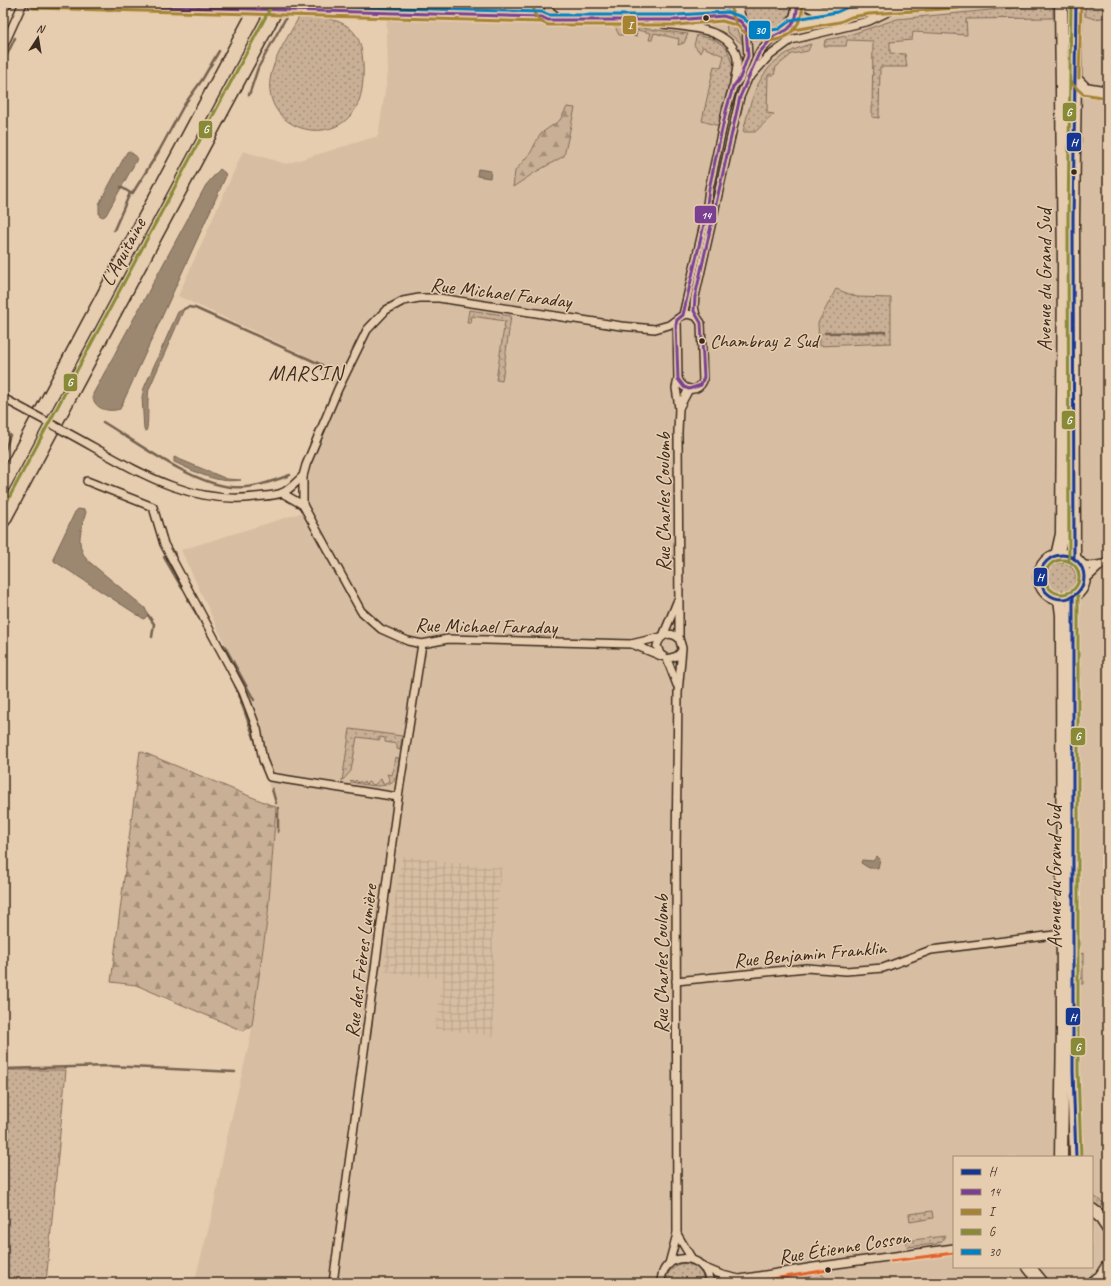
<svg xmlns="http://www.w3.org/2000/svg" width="1111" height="1286" font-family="Caveat,sans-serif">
<defs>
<pattern id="industrial-grid" width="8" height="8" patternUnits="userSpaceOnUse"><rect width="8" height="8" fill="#d7bea2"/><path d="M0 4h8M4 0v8" fill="none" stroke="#b9a38b"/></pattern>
<pattern id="grass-dots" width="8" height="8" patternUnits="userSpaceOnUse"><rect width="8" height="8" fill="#c8af95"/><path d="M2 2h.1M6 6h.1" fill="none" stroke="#a48f79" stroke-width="1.8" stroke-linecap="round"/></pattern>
<pattern id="forest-firs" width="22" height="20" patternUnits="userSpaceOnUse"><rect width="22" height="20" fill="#c8af95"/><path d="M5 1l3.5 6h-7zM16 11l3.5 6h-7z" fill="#a48f79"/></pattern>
</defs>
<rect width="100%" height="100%" fill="#e7cdaf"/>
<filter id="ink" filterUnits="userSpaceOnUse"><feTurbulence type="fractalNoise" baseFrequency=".025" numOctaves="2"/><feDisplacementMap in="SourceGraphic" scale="8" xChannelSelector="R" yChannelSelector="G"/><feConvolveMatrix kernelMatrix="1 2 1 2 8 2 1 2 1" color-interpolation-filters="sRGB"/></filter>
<g filter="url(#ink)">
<!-- built -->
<path fill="#d7bea2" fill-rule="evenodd" d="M386 3H1108V1283H194L211 1219 226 1141 250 1040 269 905 276 807 236 685 230 655 181 550 307 511 303 476 338 390 303 354 178 296 243 151 286 164 378 136 388 72ZM954 1157H1092V1267H954Z"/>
<!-- industrial -->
<path fill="url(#industrial-grid)" d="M402 856 502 868 493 938 494 1036 435 1029 443 979 383 971Z"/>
<!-- grass -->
<g fill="url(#grass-dots)" stroke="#826c5a">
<path d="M742 3H791C792 39 742 40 742 3Z"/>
<path d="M1085 3H1108V17L1095 19 1085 16Z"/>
<path d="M1053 4V18L966 19 967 35 913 32 912 40 890 42V53L905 54 907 67H880L879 118 872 117 873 41 847 40 846 46H824L825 40 846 36 897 19Z"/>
<path d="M867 16V19C851 23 835 28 818 31 795 36 786 37 767 54L763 52 770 44 785 38 803 26Z"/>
<path d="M299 17C326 17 358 18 362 53 364 68 364 87 359 101 341 150 264 134 270 80 273 58 288 37 299 17Z"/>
<path d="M726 20 735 26 744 45 727 32Z"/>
<path d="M618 25 688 34 684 43 678 45 679 39 654 33 652 40H649L651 33 637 30 636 37 633 36 634 29 625 27 623 35H619L616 29Z"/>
<path d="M697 35 715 40 721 44 727 49 733 67 719 126 702 121 714 66 721 68 724 56 703 47 700 53 694 45Z"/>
<path d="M811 44 808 51 792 54 776 67 774 75H768L767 113 774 114 755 132H743C754 87 762 57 811 44Z"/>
<path d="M836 289 857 297 891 298V343L819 346 818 323Z"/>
<path d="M469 310 511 316 502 381 496 380 505 321 472 316 471 323H467Z"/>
<circle cx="1061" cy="578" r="15"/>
<path d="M350 729 402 736 400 750 397 749V744L385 742V738L380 737V740L357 737 351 771 342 781Z"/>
<path d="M395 757 399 758C398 763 399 772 396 777 389 792 363 784 350 782L352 780 354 782 356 780 358 783 360 781 362 783 364 782 366 784 368 782 374 785 381 779 383 784 390 781 387 774 392 775Z"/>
<path d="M1083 953V984H1081L1080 954Z"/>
<path d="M3 1070H66L46 1283H3Z"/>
<path d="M1092 1195 1108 1206V1217L1093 1203Z"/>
<path d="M932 1211 933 1218 910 1222 909 1214Z"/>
<path d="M945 1236 941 1242 936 1244 907 1247 905 1241Z"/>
<path d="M679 1264C693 1262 703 1269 704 1283H666L669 1272Z"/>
</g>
<!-- forest -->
<g fill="url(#forest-firs)" stroke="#826c5a">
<path d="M567 107 575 108 564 156 534 173 513 187 515 171 531 152 540 134 560 120Z"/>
<path d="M140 751 276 807 268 914 252 1025 243 1031 136 985 111 982Z"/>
<path d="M814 1267 831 1283H749L748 1278Z"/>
</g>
<!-- water -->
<g fill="#9c8771" stroke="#756250">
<path d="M129 151 137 157 136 161 106 215 103 217 99 215V204L127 152Z"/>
<path d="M220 169 225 173 226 176 120 409C107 413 92 408 93 394L206 185Z"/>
<path d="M478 169 491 171 490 178 477 176Z"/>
<path d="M184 309 149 389C147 398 149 428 146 431L144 430 142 397 144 388 178 312Z"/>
<path d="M174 457 227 479 241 480C216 484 196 472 174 462Z"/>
<path d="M78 509 85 510 86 512C81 531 75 543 87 560L145 608 148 615 144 619 54 561V556L75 512Z"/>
<path d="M877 856 880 859 878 868H869L861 863 862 860 873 861Z"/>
</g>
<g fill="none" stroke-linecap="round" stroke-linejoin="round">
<!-- stream -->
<g stroke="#756250" stroke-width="2.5">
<path d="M3 63 15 38"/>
<path d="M249 95 258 68 289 12"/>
<path d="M121 187 132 194 159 151 184 105 202 80 219 51"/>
<path d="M114 230 130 193"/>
<path d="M184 309 188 307 195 308 322 365"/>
<path d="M825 333 885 332"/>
<path d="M103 422C138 443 191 483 231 487 251 489 271 482 290 475"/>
<path d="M3 456 10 435"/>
<path d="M174 552 175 555"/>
<path d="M164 557 182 588"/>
<path d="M188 600 199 618"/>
<path d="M148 615 154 624 152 637"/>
<path d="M201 622 211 639"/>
<path d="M224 645 254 700"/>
<path d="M224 663 235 685 256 743"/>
<path d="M272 789 276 803"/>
<path d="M278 832V808"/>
<path d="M3 1069 109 1066 235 1072"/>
</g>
<!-- street casing -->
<g stroke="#3b2a1e" stroke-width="10">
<g id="street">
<path d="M663 24C687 27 733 28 737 59 738 67 735 76 734 84"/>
<path d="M3 47 23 3"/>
<path d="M751 76 768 57 791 40 869 21 892 10"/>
<path d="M683 315 705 220 709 189 726 111 733 87 740 78 748 56 746 28"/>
<path d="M696 316 694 306 695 297 740 97 759 53 774 36"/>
<path d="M677 320 678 379 676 388 679 408"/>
<path d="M3 398 27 411"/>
<path d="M66 432C126 464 184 506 255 497 263 496 274 496 282 493 290 490 297 481 303 476"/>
<path d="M87 481 153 507 164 544 243 692 257 729 263 760 270 777 398 797"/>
<path d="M282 493 303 505"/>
<path d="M1079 564 1092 566 1108 563"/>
<path d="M1083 582 1100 566"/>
<path d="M663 636 677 602"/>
<path d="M661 637 631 644 448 639 422 644 408 641 381 629 361 611 303 505V476L306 465 338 389 367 330 386 310 403 301 419 298H439L621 326 655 329 669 325 680 317 687 314 696 316 701 323 703 381C697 394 683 390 678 379"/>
<path d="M679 638C670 631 660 634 657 646L660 654 667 659 677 656 680 653"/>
<path d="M632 644 661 656"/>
<path d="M667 659 677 685"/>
<path d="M676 981 806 968 846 971 883 968 931 950 1063 934"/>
<path d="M677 1234 692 1259"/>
<path d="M669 1264 677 1234 676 851 678 693 682 648 679 638V615L678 432 679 408 689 389"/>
<path d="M705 1268 722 1275 739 1279"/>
<path d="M333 1283 398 797 422 644"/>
<path d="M661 1283C661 1251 705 1250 710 1283"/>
<path d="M730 1283 740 1279 814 1267 954 1248"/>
</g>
</g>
<!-- secondary casing -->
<g stroke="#3b2a1e" stroke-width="13">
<g id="secondary">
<path d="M3 3H7"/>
<path d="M33 3 229 9"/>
<path d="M540 3 538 9 540 15 548 20H677L723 16 740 21"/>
<path d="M556 3 565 10 574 11H703L716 9 727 3"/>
<path d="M803 3 820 11 849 12 959 3"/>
<path d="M302 10 542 17"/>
<path d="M468 10 525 9 540 3"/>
<path d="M792 25 839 17 846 13"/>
</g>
</g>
<!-- primary casing -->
<g stroke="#3b2a1e" stroke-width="15">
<g id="primary">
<path d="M736 3C737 48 801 45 798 3"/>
<path d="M1074 78 1085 89 1108 93"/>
<circle cx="1062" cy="577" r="22"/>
<path d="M1057 556 1062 534 1064 266 1061 3"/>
<path d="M1074 559 1073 219 1076 3"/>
<path d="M1073 596V1071L1076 1157"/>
<path d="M1060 599 1062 615 1063 1026 1061 1157"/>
<path d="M1092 1210 1100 1216 1108 1228"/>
<path d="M1029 1267 1042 1283"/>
<path d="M1093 1283 1101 1277 1108 1266"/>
</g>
</g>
<!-- highway casing -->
<g stroke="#3b2a1e" stroke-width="17">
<g id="highway">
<path d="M3 485 260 3"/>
<path d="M3 520 279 3"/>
</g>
</g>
<!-- street -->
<use href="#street" stroke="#e7cdaf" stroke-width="7"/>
<!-- secondary -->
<use href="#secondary" stroke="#e7cdaf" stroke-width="10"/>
<!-- primary -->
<use href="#primary" stroke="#e7cdaf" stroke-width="12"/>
<!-- highway -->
<use href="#highway" stroke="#e7cdaf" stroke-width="14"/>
<!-- street-bridge casing -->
<g stroke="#3b2a1e" stroke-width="10" stroke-linecap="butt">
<path id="street-bridge" d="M27 411 66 432"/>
</g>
<!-- secondary-bridge casing -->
<g stroke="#3b2a1e" stroke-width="13" stroke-linecap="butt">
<path id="secondary-bridge" d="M229 9 302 10"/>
</g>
<!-- street-bridge -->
<use href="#street-bridge" stroke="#e7cdaf" stroke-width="7"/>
<!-- secondary-bridge -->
<use href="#secondary-bridge" stroke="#e7cdaf" stroke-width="10"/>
<!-- bus-1 casing -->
<g stroke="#e7cdaf" stroke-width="6">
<g id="bus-1">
<circle cx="1062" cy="577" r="22"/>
<path d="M1074 559 1073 219 1076 3"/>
<path d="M1073 596V1071L1076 1157"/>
</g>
</g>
<!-- bus-2 casing -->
<g stroke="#e7cdaf" stroke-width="6">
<g id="bus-2">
<path d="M33 3 542 17 548 20H677L723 16 740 21"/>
<path d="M740 21 746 28 748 56 740 78 733 87 726 111 709 189 705 220 683 315 677 320 676 324 678 379 684 387 689 389 701 385 704 377 701 323 694 311 695 297 740 97 759 53 774 36 787 30 792 25 796 17 798 3"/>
</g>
</g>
<!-- bus-3 casing -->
<g stroke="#e7cdaf" stroke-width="6">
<g id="bus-3">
<path d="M535 3C531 14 538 21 548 25H677L722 21 739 26"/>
<path d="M731 4C732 9 732 15 734 19 743 41 779 49 794 29 801 21 802 14 803 4"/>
<path d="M33 8 542 22"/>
<path d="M793 30 840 22 851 17 869 14 959 8"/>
<path d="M1079 78 1081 3"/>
<path d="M1070 82 1083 94 1107 98"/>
</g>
</g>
<!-- bus-4 casing -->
<g stroke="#e7cdaf" stroke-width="6">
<g id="bus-4">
<path d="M3 509 273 3"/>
<path d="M1069 559 1068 219 1071 3"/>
<circle cx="1062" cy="577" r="17"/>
<path d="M1078 596V1071L1081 1157"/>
</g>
</g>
<!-- bus-5 casing -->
<g stroke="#e7cdaf" stroke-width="6">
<path id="bus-5" d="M215 3 542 12 549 15H677L727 12 742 17 756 29 764 31 779 29 791 20 837 12 848 7 898 3"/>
</g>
<!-- bus-6 casing -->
<g stroke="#e7cdaf" stroke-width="6">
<g id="bus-6">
<path d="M891 1261 954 1253"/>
<path d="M747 1283 828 1270"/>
</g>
</g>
<!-- bus-1 -->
<use href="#bus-1" stroke="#153792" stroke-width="3"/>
<!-- bus-2 -->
<use href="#bus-2" stroke="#7a3f91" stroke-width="3"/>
<!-- bus-3 -->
<use href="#bus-3" stroke="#a58333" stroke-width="3"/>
<!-- bus-4 -->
<use href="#bus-4" stroke="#888a37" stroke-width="3"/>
<!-- bus-5 -->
<use href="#bus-5" stroke="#0080c4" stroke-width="3"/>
<!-- bus-6 -->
<use href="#bus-6" stroke="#e3622b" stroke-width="3"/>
</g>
</g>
<!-- markers -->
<g fill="#3b2a1e" stroke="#e7cdaf" stroke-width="1.5">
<circle cx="706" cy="18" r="3.5"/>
<circle cx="1074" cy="172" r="3.5"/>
<circle cx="702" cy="341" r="3.5"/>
<circle cx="828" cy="1270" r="3.5"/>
</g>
<g text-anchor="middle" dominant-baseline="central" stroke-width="3" stroke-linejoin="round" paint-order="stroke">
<!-- bus labels -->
<g font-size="19" fill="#3b2a1e" stroke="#e7cdaf" text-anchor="start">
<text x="710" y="341">Chambray 2 Sud</text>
</g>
<!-- street labels -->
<g font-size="20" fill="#3b2a1e" stroke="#e7cdaf">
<text transform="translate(123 252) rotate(-62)">L'Aquitaine</text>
<text transform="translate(1044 280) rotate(-90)">Avenue du Grand Sud</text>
<text transform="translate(501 293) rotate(7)">Rue Michael Faraday</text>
<text transform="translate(663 502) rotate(-90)">Rue Charles Coulomb</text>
<text transform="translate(486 626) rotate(1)">Rue Michael Faraday</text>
<text transform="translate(1054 877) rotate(-90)">Avenue du Grand Sud</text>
<text transform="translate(810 954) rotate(-5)">Rue Benjamin Franklin</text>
<text transform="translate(361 961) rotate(-83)">Rue des Frères Lumière</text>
<text transform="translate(661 964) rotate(-90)">Rue Charles Coulomb</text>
<text transform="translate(844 1247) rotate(-9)">Rue Étienne Cosson</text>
</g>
<!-- neighbourhood labels -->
<g font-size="21" letter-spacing="1" fill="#3b2a1e" stroke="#e7cdaf">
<text x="306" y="373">MARSIN</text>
</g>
</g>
<g stroke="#e7cdaf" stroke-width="1.5">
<rect x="622" y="15" width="15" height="20" rx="4" fill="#a58333"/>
<rect x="748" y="20" width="23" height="20" rx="4" fill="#0080c4"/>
<rect x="1062" y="102" width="15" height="20" rx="4" fill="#888a37"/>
<rect x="198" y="120" width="15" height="19" rx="4" fill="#888a37"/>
<rect x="1066" y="132" width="16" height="20" rx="4" fill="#153792"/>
<rect x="694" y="205" width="23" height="19" rx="4" fill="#7a3f91"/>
<rect x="63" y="373" width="15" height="19" rx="4" fill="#888a37"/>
<rect x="1061" y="410" width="15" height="20" rx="4" fill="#888a37"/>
<rect x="1033" y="567" width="15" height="20" rx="4" fill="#153792"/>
<rect x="1070" y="727" width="16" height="19" rx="4" fill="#888a37"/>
<rect x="1065" y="1007" width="16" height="19" rx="4" fill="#153792"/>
<rect x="1070" y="1037" width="16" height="19" rx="4" fill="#888a37"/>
</g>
<g font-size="11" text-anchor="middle" font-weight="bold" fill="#fff">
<text x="630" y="29">I</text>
<text x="760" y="34">30</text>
<text x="1069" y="116">G</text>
<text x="206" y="133">G</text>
<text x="1074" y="146">H</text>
<text x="706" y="219">14</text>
<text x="70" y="386">G</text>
<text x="1069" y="424">G</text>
<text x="1040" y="581">H</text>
<text x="1078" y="740">G</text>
<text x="1073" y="1021">H</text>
<text x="1078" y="1051">G</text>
</g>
<!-- margin -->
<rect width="1111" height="1286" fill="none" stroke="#e7cdaf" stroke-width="16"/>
<rect x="8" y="8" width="1095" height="1270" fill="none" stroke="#3b2a1e" stroke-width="1.5" filter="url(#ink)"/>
<!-- legend -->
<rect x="953" y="1156" width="140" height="112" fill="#e7cdaf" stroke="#a28c75"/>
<rect x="961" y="1169" width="20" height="6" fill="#153792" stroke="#a28c75"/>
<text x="989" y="1176" font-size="12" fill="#3b2a1e">H</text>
<rect x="961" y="1189" width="20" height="6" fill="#7a3f91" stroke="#a28c75"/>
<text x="989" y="1196" font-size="12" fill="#3b2a1e">14</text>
<rect x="961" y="1209" width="20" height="6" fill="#a58333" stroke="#a28c75"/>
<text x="989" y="1216" font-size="12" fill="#3b2a1e">I</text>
<rect x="961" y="1229" width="20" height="6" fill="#888a37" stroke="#a28c75"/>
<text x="989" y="1236" font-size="12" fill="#3b2a1e">G</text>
<rect x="961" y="1249" width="20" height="6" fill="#0080c4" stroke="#a28c75"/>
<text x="989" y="1256" font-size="12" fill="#3b2a1e">30</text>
<!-- north arrow -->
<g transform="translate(38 38) rotate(12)" stroke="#e7cdaf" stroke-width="3" paint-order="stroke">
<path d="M0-3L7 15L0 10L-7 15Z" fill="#3b2a1e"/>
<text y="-6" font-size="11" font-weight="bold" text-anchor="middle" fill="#3b2a1e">N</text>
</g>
</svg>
